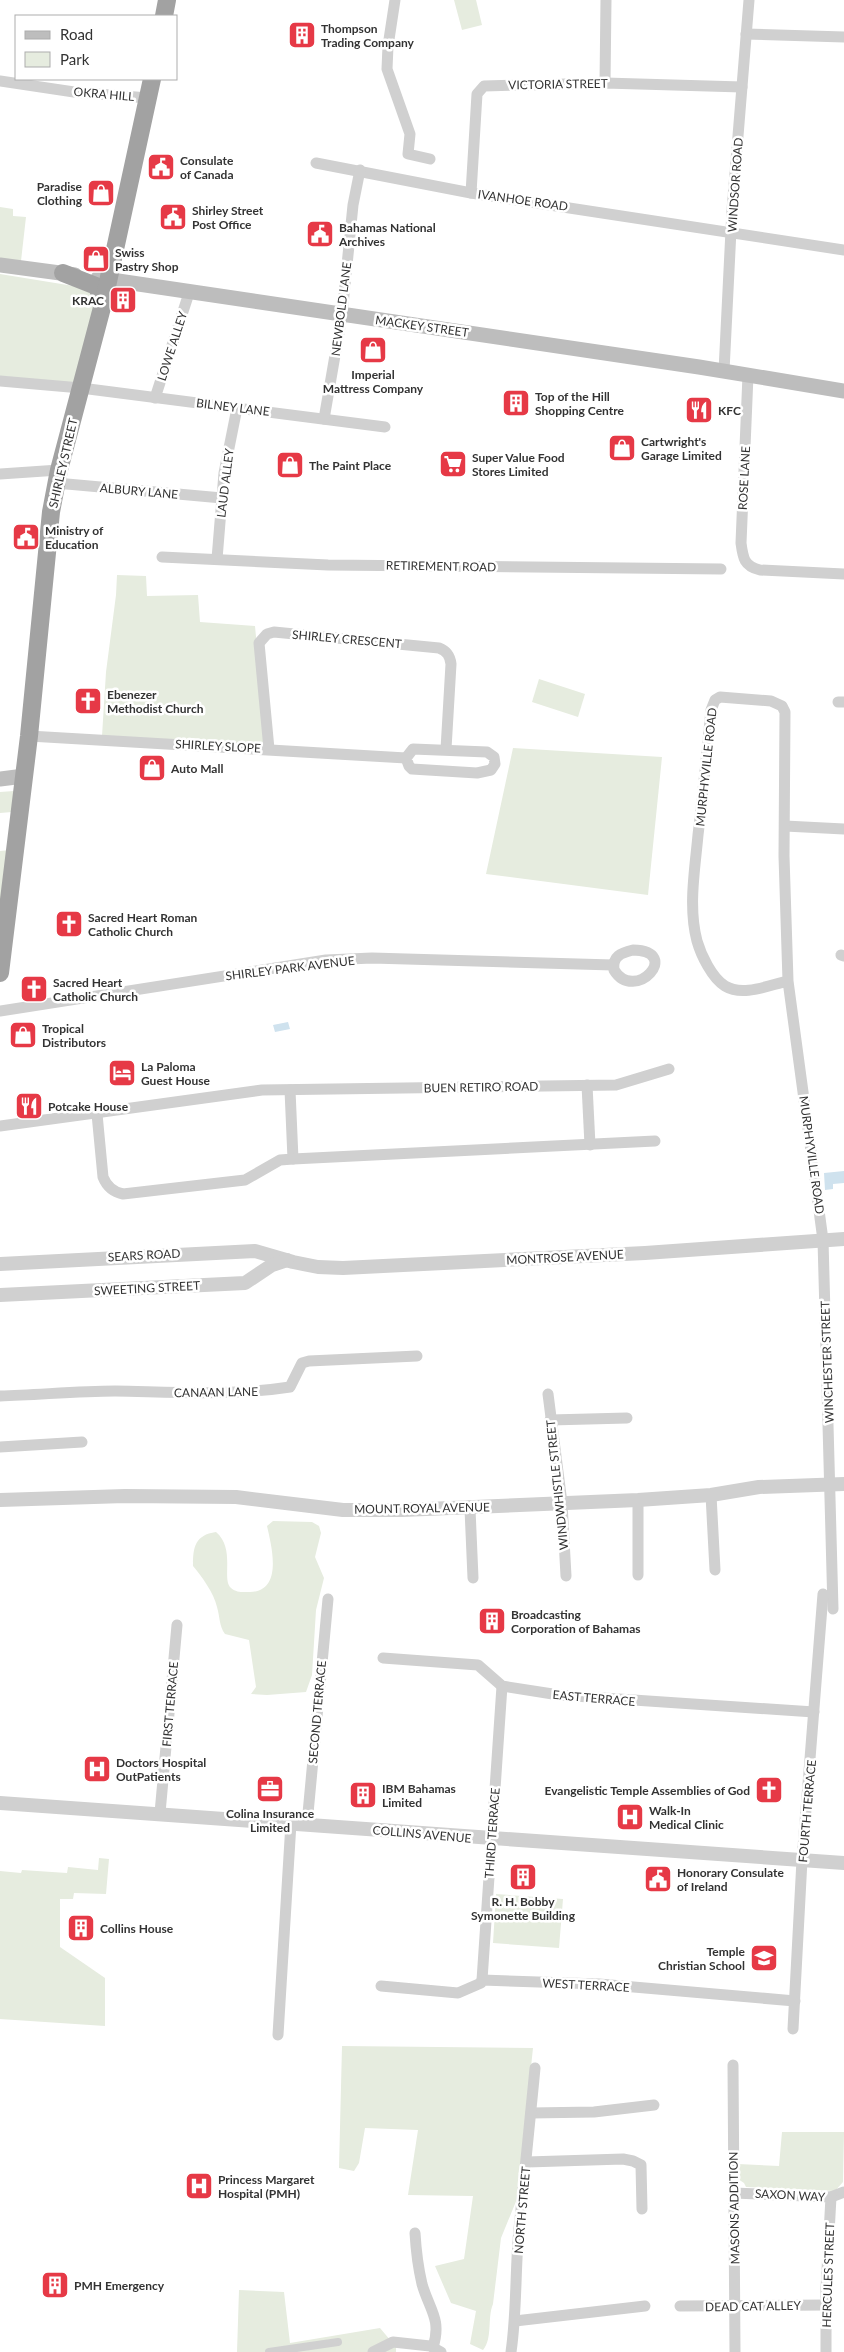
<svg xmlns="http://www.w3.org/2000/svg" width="844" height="2352" font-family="Lato,sans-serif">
<rect width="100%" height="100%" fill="#fff"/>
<!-- green -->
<g fill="#e6ecdf">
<path d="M454 0H476L482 25 462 30Z"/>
<path d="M0 207 13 209V216L26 217 21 261 0 259Z"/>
<path d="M0 274 86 288 99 303 78 384 0 376Z"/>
<path d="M117 575 146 576 147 596 198 595 200 622 255 626 266 745 102 736 106 672 116 595Z"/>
<path d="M539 679 585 694 578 717 532 702Z"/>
<path d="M513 748 662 757 648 895 486 874Z"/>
<path d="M14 791 12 812 0 813V792Z"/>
<path d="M10 850 0 944V851Z"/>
<path d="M273 1521 312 1522 319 1526 321 1533 315 1557 324 1578 316 1610 312 1675 306 1692 267 1695 251 1694 256 1687 249 1640 225 1634C219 1626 220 1617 217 1607 214 1593 202 1577 193 1566 193 1547 195 1535 216 1532 236 1549 221 1579 231 1588 237 1593 243 1592 250 1592 283 1591 272 1548 267 1526Z"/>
<path d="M99 1858 109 1859 106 1894 74 1893 73 1899H60V1947L105 1978V2026L0 2019V1871L21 1873 22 1870 67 1873 68 1867 98 1870Z"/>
<path d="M496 1894 563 1899 559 1948 493 1943Z"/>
<path d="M342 2046 533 2048 517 2199 501 2238 493 2304C487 2318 493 2338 483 2350L470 2344 476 2311 451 2303 435 2266 464 2259 473 2196 408 2195 418 2130 365 2128 359 2163 354 2171 339 2168Z"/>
<path d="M782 2132H844L843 2182 835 2191 746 2187 744 2183 738 2179V2164L779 2166Z"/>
<path d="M239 2290 284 2292 290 2343 380 2328 396 2347V2352H237Z"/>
</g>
<!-- water -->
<g fill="#cfe2ee">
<path d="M288 1022 290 1029 275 1032 273 1025Z"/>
<path d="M844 1171V1183L833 1184V1189L825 1190 824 1173Z"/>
</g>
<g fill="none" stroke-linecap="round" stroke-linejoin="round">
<!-- pedestrian -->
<path stroke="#d0d0d0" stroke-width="8" d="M269 2352 338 2342"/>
<!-- minor -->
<g stroke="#d0d0d0" stroke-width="11">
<path d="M395 0 388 46 387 69 410 134 408 154 430 159"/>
<path d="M746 34 844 37"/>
<path d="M0 81 74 92 148 98"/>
<path d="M605 83 606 0"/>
<path d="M316 163 471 193 844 250"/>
<path d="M471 193 477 94 484 86 605 83 742 87"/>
<path d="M724 371 732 210 749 0"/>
<path d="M748 375 741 543C743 558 744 566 760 570L844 574"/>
<path d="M0 381 81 388 385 427"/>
<path d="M155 398 189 293"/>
<path d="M324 419 342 315 353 205 360 170"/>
<path d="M0 474 59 470"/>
<path d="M56 483 222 498"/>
<path d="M162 557 328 565 721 569"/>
<path d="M217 559 224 473 237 408"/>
<path d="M838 702H844"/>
<path d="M29 736 406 758"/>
<path d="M269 749 259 643 267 634 274 632 439 648C447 651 450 656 451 664L446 749"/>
<path d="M413 749 487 752 494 757 495 764 491 770 477 773 412 769 409 766 406 758Z"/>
<path d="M785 826 844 829"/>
<path d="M633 950C683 951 635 1004 614 970 612 956 621 953 633 950Z"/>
<path d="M841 955 844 956"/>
<path d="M788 981 784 856 785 712 782 706 771 701 720 697 715 700 711 710C707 752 703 793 698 835 695 869 688 907 697 941 701 955 712 978 725 986 743 997 769 985 788 981L823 1240 833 1609"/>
<path d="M0 1011 326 960 372 958 613 965"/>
<path d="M587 1085 590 1145"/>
<path d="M97 1114 103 1177C107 1187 113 1192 123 1194L245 1180 280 1160 293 1159 290 1090"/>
<path d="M0 1126 262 1090 616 1085 669 1069"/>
<path d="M293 1159 655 1141"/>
<path d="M548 1394 562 1503 566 1576"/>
<path d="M0 1396C38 1395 77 1391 115 1391 173 1392 232 1396 290 1387L302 1363 309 1361 417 1356"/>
<path d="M550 1420 627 1418"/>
<path d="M0 1447 82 1442"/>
<path d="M711 1495 715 1570"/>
<path d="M638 1500V1575"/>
<path d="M470 1509 473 1578"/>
<path d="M383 1658 478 1665 502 1686 559 1695 814 1712"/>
<path d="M160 1813 177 1625"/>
<path d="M307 1824 328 1599"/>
<path d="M482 1980 502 1686"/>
<path d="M381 1986 458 1993 481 1983 482 1980 599 1984 795 2001"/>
<path d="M793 2029 802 1860 823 1594"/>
<path d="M278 2035 291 1823"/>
<path d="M733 2065 735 2352"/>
<path d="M531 2113 594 2112 654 2105"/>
<path d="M527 2162 623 2159 633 2161 641 2165 642 2209"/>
<path d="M734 2193 831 2197 844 2192"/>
<path d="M415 2233C416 2250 418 2267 422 2284 429 2309 442 2319 433 2347"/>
<path d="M680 2306 826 2305"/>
<path d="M515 2321 645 2306"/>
<path d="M373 2352 393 2342 430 2346 441 2352"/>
<path d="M511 2352C517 2311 515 2270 519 2229 524 2176 530 2122 535 2068"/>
<path d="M826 2352V2288L831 2197"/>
</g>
<!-- tertiary -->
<g stroke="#d0d0d0" stroke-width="14">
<path d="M0 1264 255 1251 293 1262 318 1267 343 1268 645 1253 844 1239"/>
<path d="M0 1295 245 1283 272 1265 287 1260"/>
<path d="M0 1500 125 1496 236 1497 343 1510H402L638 1500 711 1495 759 1487 844 1484"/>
<path d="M0 1803 844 1863"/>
</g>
<!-- secondary -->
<g stroke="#bdbdbd" stroke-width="15">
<path d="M0 265 75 275"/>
<path d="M98 278 699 367 844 391"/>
<path d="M0 779 24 776"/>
</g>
<!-- trunk -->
<g stroke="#a2a2a2" stroke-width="18">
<path d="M164 16 167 0"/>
<path d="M63 273 96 286 104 300"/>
<path d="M0 973 29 736 51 512 59 470 104 300 152 79"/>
</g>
</g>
<!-- icons -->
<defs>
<g id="building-square" transform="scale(1.4375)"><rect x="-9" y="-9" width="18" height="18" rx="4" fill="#e63946" stroke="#fff"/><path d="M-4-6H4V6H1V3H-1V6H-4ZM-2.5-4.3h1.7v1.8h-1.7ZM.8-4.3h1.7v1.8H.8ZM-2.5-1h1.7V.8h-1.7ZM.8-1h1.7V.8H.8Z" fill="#fff"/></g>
<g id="civic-square" transform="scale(1.4375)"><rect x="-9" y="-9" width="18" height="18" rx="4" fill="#e63946" stroke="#fff"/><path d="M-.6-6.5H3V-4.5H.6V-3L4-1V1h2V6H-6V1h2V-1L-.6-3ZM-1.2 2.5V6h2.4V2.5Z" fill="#fff"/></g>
<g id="shop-square" transform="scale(1.4375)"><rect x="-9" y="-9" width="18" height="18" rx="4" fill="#e63946" stroke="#fff"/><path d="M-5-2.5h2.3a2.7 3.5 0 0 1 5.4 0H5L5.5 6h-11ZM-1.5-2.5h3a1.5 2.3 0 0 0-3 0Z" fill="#fff"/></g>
<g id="restaurant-square" transform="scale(1.4375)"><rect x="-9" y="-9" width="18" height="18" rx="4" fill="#e63946" stroke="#fff"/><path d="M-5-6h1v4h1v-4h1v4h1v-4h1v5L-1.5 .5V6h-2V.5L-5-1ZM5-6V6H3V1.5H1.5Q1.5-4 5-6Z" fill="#fff"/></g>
<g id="supermarket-square" transform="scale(1.4375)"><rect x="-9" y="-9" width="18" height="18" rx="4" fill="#e63946" stroke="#fff"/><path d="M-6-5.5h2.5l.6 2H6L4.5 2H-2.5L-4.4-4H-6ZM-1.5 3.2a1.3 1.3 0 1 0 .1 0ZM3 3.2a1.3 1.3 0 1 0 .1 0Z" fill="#fff"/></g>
<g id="church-square" transform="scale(1.4375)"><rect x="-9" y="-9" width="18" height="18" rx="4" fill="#e63946" stroke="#fff"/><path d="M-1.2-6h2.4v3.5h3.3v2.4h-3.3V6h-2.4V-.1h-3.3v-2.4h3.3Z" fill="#fff"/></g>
<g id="hotel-square" transform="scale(1.4375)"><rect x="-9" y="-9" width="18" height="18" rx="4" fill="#e63946" stroke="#fff"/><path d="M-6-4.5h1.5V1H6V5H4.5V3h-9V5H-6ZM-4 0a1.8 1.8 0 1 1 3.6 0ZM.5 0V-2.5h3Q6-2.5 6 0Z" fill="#fff"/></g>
<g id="hospital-square" transform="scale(1.4375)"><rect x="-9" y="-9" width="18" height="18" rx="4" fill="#e63946" stroke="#fff"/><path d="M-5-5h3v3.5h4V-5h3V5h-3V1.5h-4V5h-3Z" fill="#fff"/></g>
<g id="office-square" transform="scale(1.4375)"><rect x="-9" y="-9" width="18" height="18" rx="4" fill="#e63946" stroke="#fff"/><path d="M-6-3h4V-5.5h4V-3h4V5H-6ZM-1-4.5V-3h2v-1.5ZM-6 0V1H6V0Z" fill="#fff"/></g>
<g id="school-square" transform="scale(1.4375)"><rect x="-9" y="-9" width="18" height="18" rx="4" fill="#e63946" stroke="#fff"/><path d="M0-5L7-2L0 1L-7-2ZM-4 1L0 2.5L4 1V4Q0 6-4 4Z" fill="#fff"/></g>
</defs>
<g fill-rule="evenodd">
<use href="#building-square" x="302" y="35"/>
<use href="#civic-square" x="161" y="167"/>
<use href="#shop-square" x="101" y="193"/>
<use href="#civic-square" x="173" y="217"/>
<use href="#civic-square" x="320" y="234"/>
<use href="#shop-square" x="96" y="259"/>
<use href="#building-square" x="123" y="300"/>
<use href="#shop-square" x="373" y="350"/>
<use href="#building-square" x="516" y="403"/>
<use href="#restaurant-square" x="699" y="410"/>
<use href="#shop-square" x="622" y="448"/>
<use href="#supermarket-square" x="453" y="464"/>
<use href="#shop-square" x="290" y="465"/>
<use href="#civic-square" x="26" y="537"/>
<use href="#church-square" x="88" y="701"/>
<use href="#shop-square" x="152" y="768"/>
<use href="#church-square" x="69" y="924"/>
<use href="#church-square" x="34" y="989"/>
<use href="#shop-square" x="23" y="1035"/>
<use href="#hotel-square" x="122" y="1073"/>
<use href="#restaurant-square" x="29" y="1106"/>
<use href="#building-square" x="492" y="1621"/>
<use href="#hospital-square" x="97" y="1769"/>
<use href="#office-square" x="270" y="1789"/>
<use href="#church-square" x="769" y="1790"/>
<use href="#building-square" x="363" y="1795"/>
<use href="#hospital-square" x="630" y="1817"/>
<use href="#building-square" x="523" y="1877"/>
<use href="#civic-square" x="658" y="1879"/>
<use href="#building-square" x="81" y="1928"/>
<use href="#school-square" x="764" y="1958"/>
<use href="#hospital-square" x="199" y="2186"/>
<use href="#building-square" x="55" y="2285"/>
</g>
<g text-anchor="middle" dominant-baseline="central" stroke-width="5" stroke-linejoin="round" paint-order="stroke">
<!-- poi labels -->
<g font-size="12" font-weight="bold" fill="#333" stroke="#fff" text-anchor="start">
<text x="321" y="28">Thompson<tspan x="321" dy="14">Trading Company</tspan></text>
<text x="180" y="160">Consulate<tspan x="180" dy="14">of Canada</tspan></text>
<text x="82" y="186" text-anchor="end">Paradise<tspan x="82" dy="14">Clothing</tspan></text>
<text x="192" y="210">Shirley Street<tspan x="192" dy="14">Post Office</tspan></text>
<text x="339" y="227">Bahamas National<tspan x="339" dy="14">Archives</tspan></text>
<text x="115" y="252">Swiss<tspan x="115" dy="14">Pastry Shop</tspan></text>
<text x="104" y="300" text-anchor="end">KRAC</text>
<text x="373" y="374" text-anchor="middle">Imperial<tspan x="373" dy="14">Mattress Company</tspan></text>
<text x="535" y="396">Top of the Hill<tspan x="535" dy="14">Shopping Centre</tspan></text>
<text x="718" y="410">KFC</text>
<text x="641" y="441">Cartwright's<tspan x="641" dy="14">Garage Limited</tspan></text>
<text x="472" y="457">Super Value Food<tspan x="472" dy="14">Stores Limited</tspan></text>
<text x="309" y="465">The Paint Place</text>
<text x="45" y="530">Ministry of<tspan x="45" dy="14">Education</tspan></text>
<text x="107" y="694">Ebenezer<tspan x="107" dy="14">Methodist Church</tspan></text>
<text x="171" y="768">Auto Mall</text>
<text x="88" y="917">Sacred Heart Roman<tspan x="88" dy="14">Catholic Church</tspan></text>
<text x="53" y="982">Sacred Heart<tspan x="53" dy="14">Catholic Church</tspan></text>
<text x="42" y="1028">Tropical<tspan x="42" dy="14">Distributors</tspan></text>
<text x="141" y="1066">La Paloma<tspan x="141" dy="14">Guest House</tspan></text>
<text x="48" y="1106">Potcake House</text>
<text x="511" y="1614">Broadcasting<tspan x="511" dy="14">Corporation of Bahamas</tspan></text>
<text x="116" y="1762">Doctors Hospital<tspan x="116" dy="14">OutPatients</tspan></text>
<text x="382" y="1788">IBM Bahamas<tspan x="382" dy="14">Limited</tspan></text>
<text x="750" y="1790" text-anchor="end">Evangelistic Temple Assemblies of God</text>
<text x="649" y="1810">Walk-In<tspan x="649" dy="14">Medical Clinic</tspan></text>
<text x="270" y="1813" text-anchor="middle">Colina Insurance<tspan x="270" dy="14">Limited</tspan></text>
<text x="677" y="1872">Honorary Consulate<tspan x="677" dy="14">of Ireland</tspan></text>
<text x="523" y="1901" text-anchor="middle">R. H. Bobby<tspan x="523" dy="14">Symonette Building</tspan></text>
<text x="100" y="1928">Collins House</text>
<text x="745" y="1951" text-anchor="end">Temple<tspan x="745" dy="14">Christian School</tspan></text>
<text x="218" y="2179">Princess Margaret<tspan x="218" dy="14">Hospital (PMH)</tspan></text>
<text x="74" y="2285">PMH Emergency</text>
</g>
<!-- street labels -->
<g font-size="12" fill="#333" stroke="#fff">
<text transform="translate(558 84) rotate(-1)">VICTORIA STREET</text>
<text transform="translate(104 94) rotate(5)">OKRA HILL</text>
<text transform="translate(735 185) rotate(-86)">WINDSOR ROAD</text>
<text transform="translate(523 200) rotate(8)">IVANHOE ROAD</text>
<text transform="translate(341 309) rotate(-83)">NEWBOLD LANE</text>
<text transform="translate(422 326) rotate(8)">MACKEY STREET</text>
<text transform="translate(172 346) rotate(-72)">LOWE ALLEY</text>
<text transform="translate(233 407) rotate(7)">BILNEY LANE</text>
<text transform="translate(63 463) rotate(-77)">SHIRLEY STREET</text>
<text transform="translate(744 478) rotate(-87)">ROSE LANE</text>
<text transform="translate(225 483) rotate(-83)">LAUD ALLEY</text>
<text transform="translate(139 491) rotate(5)">ALBURY LANE</text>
<text transform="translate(441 566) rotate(1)">RETIREMENT ROAD</text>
<text transform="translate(347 639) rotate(5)">SHIRLEY CRESCENT</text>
<text transform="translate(218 746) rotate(3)">SHIRLEY SLOPE</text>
<text transform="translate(706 767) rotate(-84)">MURPHYVILLE ROAD</text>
<text transform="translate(290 968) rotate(-7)">SHIRLEY PARK AVENUE</text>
<text transform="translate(481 1087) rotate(-1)">BUEN RETIRO ROAD</text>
<text transform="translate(812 1155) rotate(82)">MURPHYVILLE ROAD</text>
<text transform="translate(144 1255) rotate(-3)">SEARS ROAD</text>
<text transform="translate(565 1257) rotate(-3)">MONTROSE AVENUE</text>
<text transform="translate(147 1288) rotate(-3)">SWEETING STREET</text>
<text transform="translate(827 1362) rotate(-92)">WINCHESTER STREET</text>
<text transform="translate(216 1392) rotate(-1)">CANAAN LANE</text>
<text transform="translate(557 1485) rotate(-96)">WINDWHISTLE STREET</text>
<text transform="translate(422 1508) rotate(-1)">MOUNT ROYAL AVENUE</text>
<text transform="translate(594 1698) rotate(5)">EAST TERRACE</text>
<text transform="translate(170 1704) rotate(-85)">FIRST TERRACE</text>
<text transform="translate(317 1712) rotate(-85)">SECOND TERRACE</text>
<text transform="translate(807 1811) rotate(-85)">FOURTH TERRACE</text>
<text transform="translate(492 1833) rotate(-86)">THIRD TERRACE</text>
<text transform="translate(422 1834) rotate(5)">COLLINS AVENUE</text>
<text transform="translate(586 1985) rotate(3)">WEST TERRACE</text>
<text transform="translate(790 2195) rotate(3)">SAXON WAY</text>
<text transform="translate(734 2208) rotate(-91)">MASONS ADDITION</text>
<text transform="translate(522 2210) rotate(-85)">NORTH STREET</text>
<text transform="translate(828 2275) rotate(-88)">HERCULES STREET</text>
<text transform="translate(753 2306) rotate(-1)">DEAD CAT ALLEY</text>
</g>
</g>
<!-- legend -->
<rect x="15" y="15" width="162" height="65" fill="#ffffff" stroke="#adadad"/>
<rect x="25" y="31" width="25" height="8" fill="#bdbdbd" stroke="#adadad"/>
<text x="60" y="40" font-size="15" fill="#333333">Road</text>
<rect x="25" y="52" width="25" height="15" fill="#e6ecdf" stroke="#adadad"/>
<text x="60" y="65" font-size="15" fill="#333333">Park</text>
</svg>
